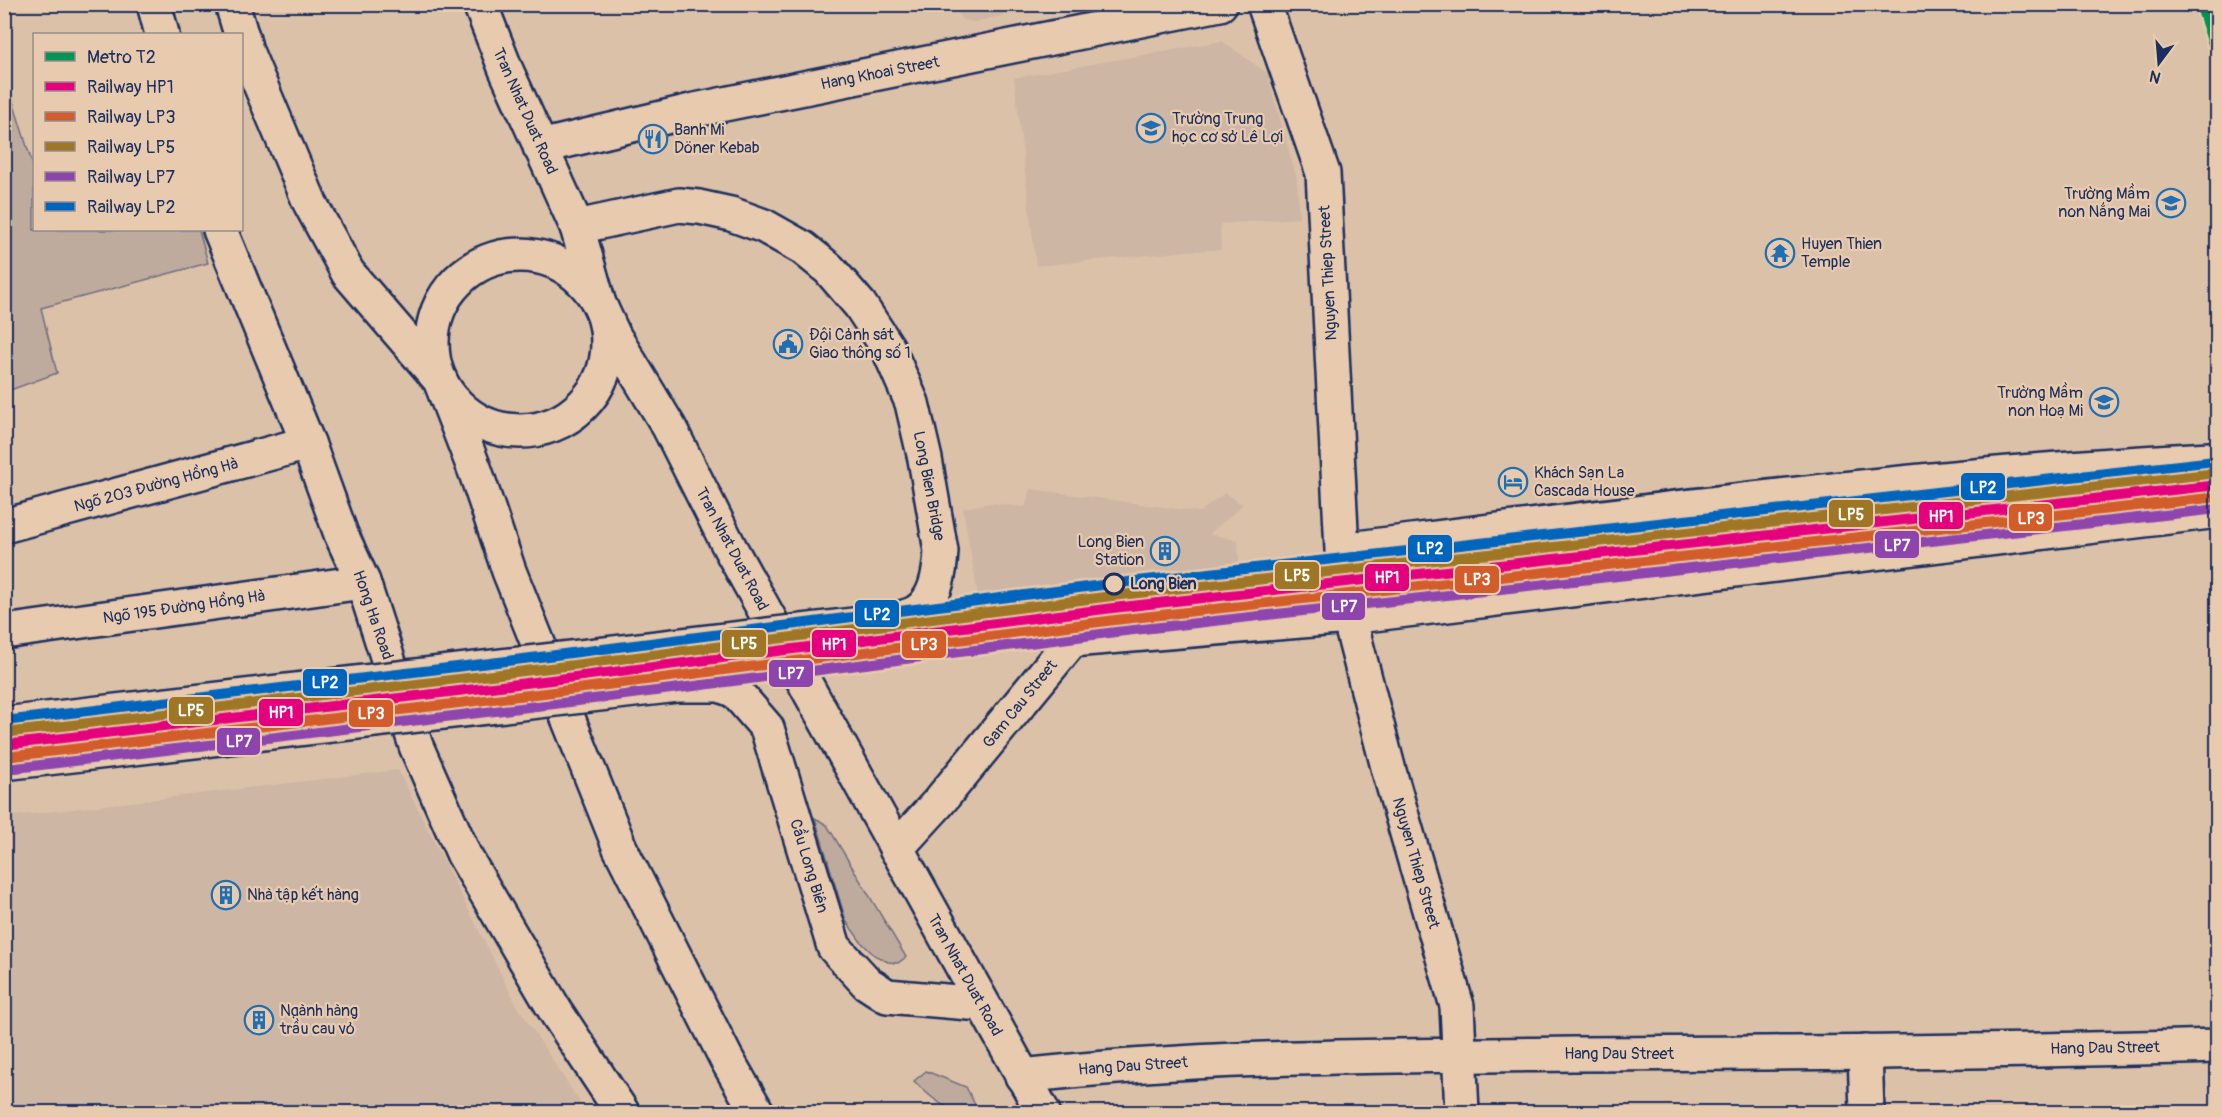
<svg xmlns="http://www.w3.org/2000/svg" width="2222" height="1117" font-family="Pangolin,sans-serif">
<rect width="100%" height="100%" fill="#dcc1a9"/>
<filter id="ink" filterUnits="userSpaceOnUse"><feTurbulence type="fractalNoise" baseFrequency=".0167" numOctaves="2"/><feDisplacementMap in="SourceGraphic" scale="12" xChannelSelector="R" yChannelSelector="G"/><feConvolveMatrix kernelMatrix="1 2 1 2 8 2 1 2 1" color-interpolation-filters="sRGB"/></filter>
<g filter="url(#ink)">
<!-- built -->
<g fill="#ceb6a4">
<path d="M956 5H1052L973 22 961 19Z"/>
<path d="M1222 41 1267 73 1297 179 1299 218 1220 224 1221 250 1188 251 1036 266 1014 78Z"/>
<path d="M1031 489 1200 512 1225 493 1243 505 1209 534 1238 540 1240 582 981 613 963 508 990 503 1025 507Z"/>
<path d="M398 770 515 1002 586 1112H5V817Z"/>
</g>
<!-- green -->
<g fill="#bfab9e" stroke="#6d6d7e" stroke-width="1.5">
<path d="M10 92 34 169V230H199L208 263 41 308 57 373 5 392 4 94Z"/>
<path d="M815 818 827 825 906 957 898 963 888 962 874 955 861 942 846 921Z"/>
<path d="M926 1071 966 1087 978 1111C951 1117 931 1098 914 1081Z"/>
</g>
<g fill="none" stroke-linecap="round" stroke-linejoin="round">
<!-- street-tunnel -->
<path stroke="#b5a49a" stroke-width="33" stroke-dasharray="33 16" stroke-linecap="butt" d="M1342 550 1349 617"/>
<!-- street casing -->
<g stroke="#1b2f5e" stroke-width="38">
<g id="street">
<path d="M1264 4 1323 173 1342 550C1631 513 1920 474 2210 459"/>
<path d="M540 147 695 110 1220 4"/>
<path d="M577 227 679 205 699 207 731 214 764 226 803 248 829 269 860 305 888 348 912 403 925 459 941 551C940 571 937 598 918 611 913 615 903 617 896 620"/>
<path d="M4 526 308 443"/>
<path d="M1349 617 1389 771 1457 1006 1462 1112"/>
<path d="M4 632 363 582"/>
<path d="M678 685H720L735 691 767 728 834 947 867 983 887 996 981 1004"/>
<path d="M896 849 938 803 1072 640 1349 617 2218 511"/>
<path d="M1865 1052 1867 1112"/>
</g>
</g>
<!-- secondary casing -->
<g stroke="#1b2f5e" stroke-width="38">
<g id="secondary">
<path d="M154 4 162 34"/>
<path d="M220 230 308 443 341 534 363 582 416 746 464 855 556 1012 622 1112"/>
<path d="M1022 1076C1205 1055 1390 1056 1574 1054 1789 1053 2003 1052 2218 1046"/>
</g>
</g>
<!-- primary casing -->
<g stroke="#1b2f5e" stroke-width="38">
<g id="primary">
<path d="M232 4 241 34"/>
<path d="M480 4 506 70 577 227 599 304 614 336 669 427 730 548 1043 1112"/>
<path d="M242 36 246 51 310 203 348 273 440 380 476 473 509 571 620 848 726 1058 757 1112"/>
<circle cx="520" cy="343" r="88"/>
</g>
</g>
<!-- street -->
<use href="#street" stroke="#e8caae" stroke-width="33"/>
<!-- secondary -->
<use href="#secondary" stroke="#e8caae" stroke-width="33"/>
<!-- primary -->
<use href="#primary" stroke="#e8caae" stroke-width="33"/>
<!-- street-bridge casing -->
<g stroke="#1b2f5e" stroke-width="38" stroke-linecap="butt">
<g id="street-bridge">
<path d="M4 724 896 620"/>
<path d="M4 763 678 685"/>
</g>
</g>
<!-- street-bridge -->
<use href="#street-bridge" stroke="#e8caae" stroke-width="33"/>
<!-- rail-1 casing -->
<g stroke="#e8caae" stroke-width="15">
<path id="rail-1" d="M4 745 551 680 1113 608 2218 485"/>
</g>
<!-- rail-2 casing -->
<g stroke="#e8caae" stroke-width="15">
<path id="rail-2" d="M5 757 553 692 1115 620 2218 497"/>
</g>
<!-- rail-3 casing -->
<g stroke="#e8caae" stroke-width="15">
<path id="rail-3" d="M4 733 550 668 1112 596 2217 473"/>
</g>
<!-- rail-4 casing -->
<g stroke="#e8caae" stroke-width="15">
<path id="rail-4" d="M7 769 554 704 1116 632 2218 509"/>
</g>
<!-- rail-5 casing -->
<g stroke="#e8caae" stroke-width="15">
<path id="rail-5" d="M4 721 548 656 1110 584 2215 461"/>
</g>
<!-- rail-1 -->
<use href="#rail-1" stroke="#e5007d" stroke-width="10"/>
<!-- rail-2 -->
<use href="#rail-2" stroke="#d25d2b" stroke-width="10"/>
<!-- rail-3 -->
<use href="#rail-3" stroke="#9f7626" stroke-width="10"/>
<!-- rail-4 -->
<use href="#rail-4" stroke="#8e44ad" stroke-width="10"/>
<!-- rail-5 -->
<use href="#rail-5" stroke="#0065bd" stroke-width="10"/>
<!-- metro-1 casing -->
<g stroke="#e8caae" stroke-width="15">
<path id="metro-1" d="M2200 4 2218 59"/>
</g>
<!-- metro-1 -->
<use href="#metro-1" stroke="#049453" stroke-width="10"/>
</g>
</g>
<!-- icons -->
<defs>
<g id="school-ring" transform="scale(1.5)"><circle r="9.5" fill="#e8caae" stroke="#1f6fb2" stroke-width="1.5"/><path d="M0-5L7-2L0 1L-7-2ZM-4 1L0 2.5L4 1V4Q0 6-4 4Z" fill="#1f6fb2"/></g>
<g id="restaurant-ring" transform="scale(1.5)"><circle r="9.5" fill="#e8caae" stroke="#1f6fb2" stroke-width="1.5"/><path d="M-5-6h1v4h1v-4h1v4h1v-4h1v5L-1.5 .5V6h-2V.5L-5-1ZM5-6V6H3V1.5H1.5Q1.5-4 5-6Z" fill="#1f6fb2"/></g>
<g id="temple-ring" transform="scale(1.5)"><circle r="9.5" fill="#e8caae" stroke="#1f6fb2" stroke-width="1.5"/><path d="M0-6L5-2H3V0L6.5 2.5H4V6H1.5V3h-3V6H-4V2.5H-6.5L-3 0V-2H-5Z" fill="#1f6fb2"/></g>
<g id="civic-ring" transform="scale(1.5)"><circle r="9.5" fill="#e8caae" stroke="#1f6fb2" stroke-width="1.5"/><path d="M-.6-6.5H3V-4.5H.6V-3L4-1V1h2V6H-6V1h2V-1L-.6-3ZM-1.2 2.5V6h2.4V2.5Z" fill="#1f6fb2"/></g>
<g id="hotel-ring" transform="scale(1.5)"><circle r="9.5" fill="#e8caae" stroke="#1f6fb2" stroke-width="1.5"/><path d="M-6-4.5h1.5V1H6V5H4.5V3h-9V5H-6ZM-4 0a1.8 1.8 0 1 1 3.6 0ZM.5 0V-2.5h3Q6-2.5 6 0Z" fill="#1f6fb2"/></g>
<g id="building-ring" transform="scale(1.5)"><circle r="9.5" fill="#e8caae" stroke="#1f6fb2" stroke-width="1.5"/><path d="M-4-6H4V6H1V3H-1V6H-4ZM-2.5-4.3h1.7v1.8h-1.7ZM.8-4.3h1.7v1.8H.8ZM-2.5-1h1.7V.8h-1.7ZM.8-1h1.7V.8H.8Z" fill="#1f6fb2"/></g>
</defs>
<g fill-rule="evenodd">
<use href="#school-ring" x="1151" y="128"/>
<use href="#restaurant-ring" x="653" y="139"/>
<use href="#school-ring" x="2171" y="203"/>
<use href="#temple-ring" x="1780" y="253"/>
<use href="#civic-ring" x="788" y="344"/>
<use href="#school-ring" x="2104" y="402"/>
<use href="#hotel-ring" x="1513" y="482"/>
<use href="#building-ring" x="1165" y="551"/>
<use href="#building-ring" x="226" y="895"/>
<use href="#building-ring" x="259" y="1020"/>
</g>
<!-- markers -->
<circle fill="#e8caae" stroke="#1b2f5e" stroke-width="3" cx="1114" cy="584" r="10"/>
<g text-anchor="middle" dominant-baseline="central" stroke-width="4.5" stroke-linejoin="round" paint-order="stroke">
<!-- street labels -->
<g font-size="16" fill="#1b2f5e" stroke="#e8caae">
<text transform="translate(880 73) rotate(-11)">Hang Khoai Street</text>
<text transform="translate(525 111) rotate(66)">Tran Nhat Duat Road</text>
<text transform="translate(1328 273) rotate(-93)">Nguyen Thiep Street</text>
<text transform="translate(156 485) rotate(-15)">Ngõ 203 Đường Hồng Hà</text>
<text transform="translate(929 486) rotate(79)">Long Bien Bridge</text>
<text transform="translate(732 549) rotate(62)">Tran Nhat Duat Road</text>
<text transform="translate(184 607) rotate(-8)">Ngõ 195 Đường Hồng Hà</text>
<text transform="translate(373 615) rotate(71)">Hong Ha Road</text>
<text transform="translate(1020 704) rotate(-51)">Gam Cau Street</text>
<text transform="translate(1416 863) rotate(74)">Nguyen Thiep Street</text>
<text transform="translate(809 866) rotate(73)">Cầu Long Biên</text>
<text transform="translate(965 975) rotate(61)">Tran Nhat Duat Road</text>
<text transform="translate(2105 1048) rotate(-1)">Hang Dau Street</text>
<text x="1619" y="1054">Hang Dau Street</text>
<text transform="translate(1133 1066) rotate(-4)">Hang Dau Street</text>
</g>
<!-- poi labels -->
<g font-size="16" fill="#1b2f5e" stroke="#e8caae" text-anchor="start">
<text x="1172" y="119">Trường Trung<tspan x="1172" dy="18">học cơ sở Lê Lợi</tspan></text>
<text x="674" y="130">Banh Mi<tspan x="674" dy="18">Döner Kebab</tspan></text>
<text x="2150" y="194" text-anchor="end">Trường Mầm<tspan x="2150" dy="18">non Nắng Mai</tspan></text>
<text x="1801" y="244">Huyen Thien<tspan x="1801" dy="18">Temple</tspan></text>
<text x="809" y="335">Đội Cảnh sát<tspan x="809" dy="18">Giao thông số 1</tspan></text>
<text x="2083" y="393" text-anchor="end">Trường Mầm<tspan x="2083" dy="18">non Hoạ Mi</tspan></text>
<text x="1534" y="473">Khách Sạn La<tspan x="1534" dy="18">Cascada House</tspan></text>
<text x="1144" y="542" text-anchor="end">Long Bien<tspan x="1144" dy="18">Station</tspan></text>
<text x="247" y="895">Nhà tập kết hàng</text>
<text x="280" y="1011">Ngành hàng<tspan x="280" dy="18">trầu cau vỏ</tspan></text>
</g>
<!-- stop labels -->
<g font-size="16" font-weight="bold" fill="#1b2f5e" stroke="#e8caae" text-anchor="start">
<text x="1130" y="584">Long Bien</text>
</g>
</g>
<g stroke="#e8caae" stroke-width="2">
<rect x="1960" y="472" width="46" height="29" rx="6" fill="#0065bd"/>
<rect x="1828" y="499" width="46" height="29" rx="6" fill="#9f7626"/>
<rect x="1918" y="501" width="46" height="29" rx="6" fill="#e5007d"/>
<rect x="2008" y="503" width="45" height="29" rx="6" fill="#d25d2b"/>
<rect x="1874" y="530" width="46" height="29" rx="6" fill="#8e44ad"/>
<rect x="1407" y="534" width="46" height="29" rx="6" fill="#0065bd"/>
<rect x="1274" y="561" width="46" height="29" rx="6" fill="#9f7626"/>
<rect x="1364" y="563" width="46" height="29" rx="6" fill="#e5007d"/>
<rect x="1454" y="565" width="46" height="29" rx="6" fill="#d25d2b"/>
<rect x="1321" y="592" width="45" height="29" rx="6" fill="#8e44ad"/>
<rect x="854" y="599" width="46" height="29" rx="6" fill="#0065bd"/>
<rect x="721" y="629" width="46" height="29" rx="6" fill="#9f7626"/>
<rect x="811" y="629" width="46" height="29" rx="6" fill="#e5007d"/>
<rect x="901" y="630" width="46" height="29" rx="6" fill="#d25d2b"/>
<rect x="768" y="659" width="46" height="29" rx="6" fill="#8e44ad"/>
<rect x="302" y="668" width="46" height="29" rx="6" fill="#0065bd"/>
<rect x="168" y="696" width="46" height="29" rx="6" fill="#9f7626"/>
<rect x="258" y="698" width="46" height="29" rx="6" fill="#e5007d"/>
<rect x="348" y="699" width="46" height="29" rx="6" fill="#d25d2b"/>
<rect x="216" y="727" width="45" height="29" rx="6" fill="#8e44ad"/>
</g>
<g font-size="16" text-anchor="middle" font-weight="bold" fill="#fff">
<text x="1983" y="493">LP2</text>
<text x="1851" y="520">LP5</text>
<text x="1941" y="522">HP1</text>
<text x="2031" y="524">LP3</text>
<text x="1897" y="551">LP7</text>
<text x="1430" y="554">LP2</text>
<text x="1297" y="581">LP5</text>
<text x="1387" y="583">HP1</text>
<text x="1477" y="585">LP3</text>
<text x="1344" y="612">LP7</text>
<text x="877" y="620">LP2</text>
<text x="744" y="649">LP5</text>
<text x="834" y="650">HP1</text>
<text x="924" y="650">LP3</text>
<text x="791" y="679">LP7</text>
<text x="325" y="688">LP2</text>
<text x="191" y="716">LP5</text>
<text x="281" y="718">HP1</text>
<text x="371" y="719">LP3</text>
<text x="239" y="747">LP7</text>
</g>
<!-- margin -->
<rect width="2222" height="1117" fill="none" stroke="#e8caae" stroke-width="24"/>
<rect x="12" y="12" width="2198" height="1093" fill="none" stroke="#1b2f5e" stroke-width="2" filter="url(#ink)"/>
<!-- legend -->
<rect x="33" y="33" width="210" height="198" fill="#e8caae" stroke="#968c8e" stroke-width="1.5"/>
<rect x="45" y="52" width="30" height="9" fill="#049453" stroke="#968c8e" stroke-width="1.5"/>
<text x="87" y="63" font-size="18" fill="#1b2f5e">Metro T2</text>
<rect x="45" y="82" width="30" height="9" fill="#e5007d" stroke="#968c8e" stroke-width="1.5"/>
<text x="87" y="93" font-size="18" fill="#1b2f5e">Railway HP1</text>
<rect x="45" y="112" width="30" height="9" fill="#d25d2b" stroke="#968c8e" stroke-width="1.5"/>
<text x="87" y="123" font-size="18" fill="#1b2f5e">Railway LP3</text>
<rect x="45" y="142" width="30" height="9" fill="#9f7626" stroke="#968c8e" stroke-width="1.5"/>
<text x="87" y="153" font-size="18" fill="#1b2f5e">Railway LP5</text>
<rect x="45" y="172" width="30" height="9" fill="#8e44ad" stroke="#968c8e" stroke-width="1.5"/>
<text x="87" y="183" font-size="18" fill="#1b2f5e">Railway LP7</text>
<rect x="45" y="202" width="30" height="9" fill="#0065bd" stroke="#968c8e" stroke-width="1.5"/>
<text x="87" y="213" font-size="18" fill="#1b2f5e">Railway LP2</text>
<!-- north arrow -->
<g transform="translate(2159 63) rotate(196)" stroke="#e8caae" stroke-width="4.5" paint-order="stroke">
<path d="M0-4.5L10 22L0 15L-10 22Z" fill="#1b2f5e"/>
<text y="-9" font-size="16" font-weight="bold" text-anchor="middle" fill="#1b2f5e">N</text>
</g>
</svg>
